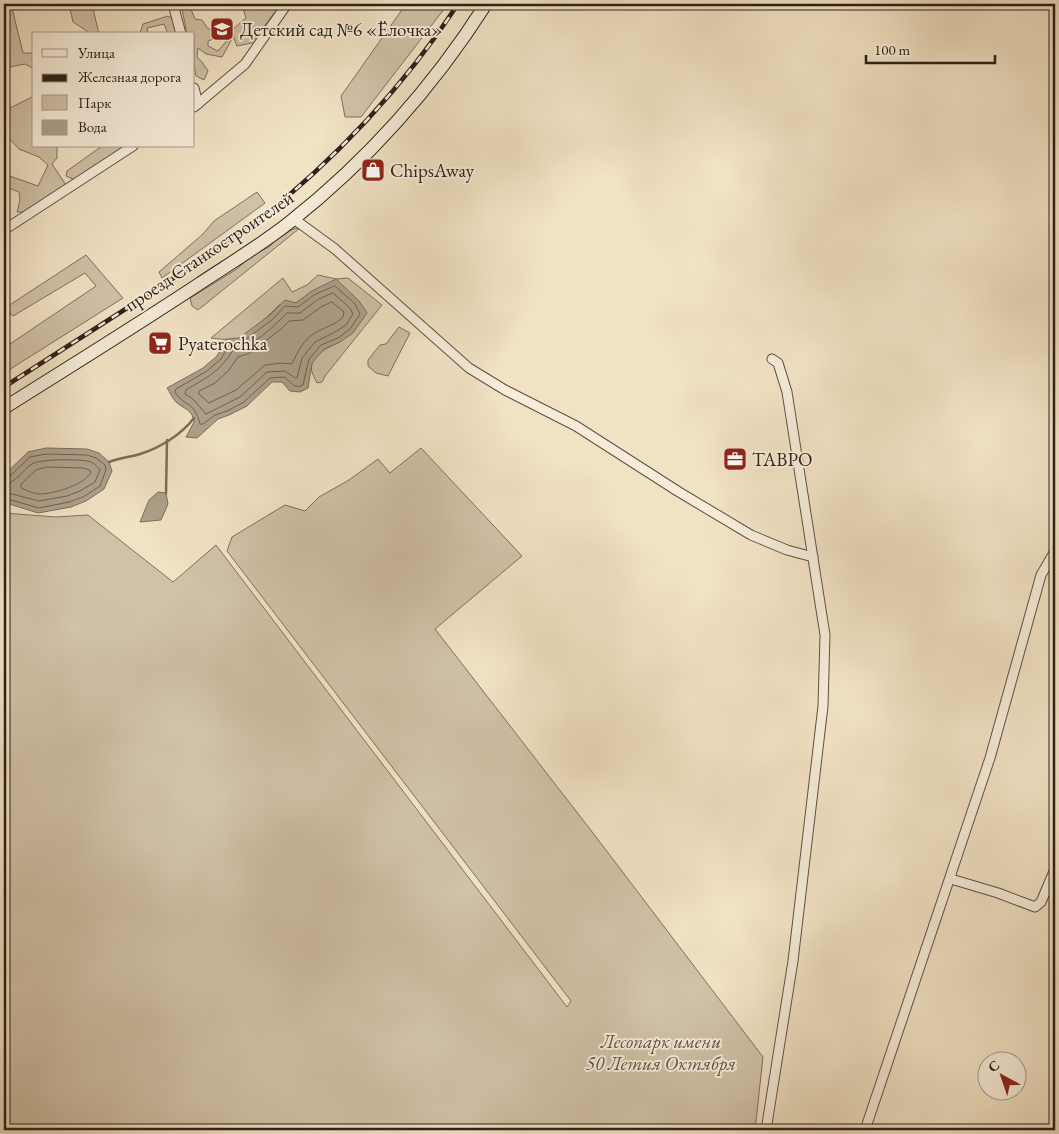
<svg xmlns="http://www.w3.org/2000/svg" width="1059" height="1134" font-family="'EB Garamond',serif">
<rect width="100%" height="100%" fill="#f1e2c4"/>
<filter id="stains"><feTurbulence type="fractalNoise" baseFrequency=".004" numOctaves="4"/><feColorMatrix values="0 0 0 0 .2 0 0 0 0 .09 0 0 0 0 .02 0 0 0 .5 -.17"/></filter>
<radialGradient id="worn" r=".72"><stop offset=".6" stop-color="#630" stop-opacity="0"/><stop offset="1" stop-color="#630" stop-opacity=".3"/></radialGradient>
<!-- green -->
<g fill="#d0c1a7" stroke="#7e7060">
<path d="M4 4H11L23 53H34V69L25 64 4 68Z"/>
<path d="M69 4H92L99 34H86L87 31 73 22Z"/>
<path d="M181 4H189L195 19 202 20 208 29 215 28 216 38 208 41V46L218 51 230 37 232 39 222 57 206 54 198 48 197 57 202 62 208 71 204 80 196 76 194 65V34H187Z"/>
<path d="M245 4H254L259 9 263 4H281L252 43 237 46 231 31 246 18 242 5Z"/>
<path d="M406 4H448L361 117H345L341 96Z"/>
<path d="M168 16 177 21 178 34H168L164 24 147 28 148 34H135L140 33 143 24Z"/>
<path d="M34 96V146H57V158L52 164 66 185 28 212H17L20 200 19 192 4 186V174L38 186 48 165 39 157 19 149 4 133V119L8 109Z"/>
<path d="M102 146H124L75 180 66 176 67 171Z"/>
<path d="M257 192 265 203 162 278 159 272 203 234 214 221Z"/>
<path d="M300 228 198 310 192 306 190 298 237 269 251 256 269 247 277 239 293 229Z"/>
<path d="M86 255 123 298 4 373V348L96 286 85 273 13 316 5 308Z"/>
<path d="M318 275 336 279 348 278 382 305 325 376 322 382 317 383C315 379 313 375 312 372 308 356 329 347 340 342L312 291 296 303 279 305C272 313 249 334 239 338 231 341 220 339 211 338L283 278 292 292 307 285Z"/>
<path d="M399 327 410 333 388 376 376 373 368 366V360L380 345 386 344Z"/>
<path d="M421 448 522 556 435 629 593 833 763 1057 755 1130H4V513L56 517 88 515 173 582 216 545 567 1007 571 1001 227 551 232 537 285 505 305 511 319 497 349 480 378 459 390 473Z"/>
</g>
<!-- water -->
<g fill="#aea08a" stroke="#7a6d5d">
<path d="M336 279 359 301 367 313 353 333 340 342 324 349 312 363 308 388 300 392 290 391 282 382H272L247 406 229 415 218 419 197 438 186 437 194 422C193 410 184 409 176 402 172 398 170 392 167 388L203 368 217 356 226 339 239 338 270 315 285 300 296 303 312 291Z"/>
<path d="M46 448 87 449 99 453 109 462 112 471 104 489 86 501 71 507 38 513 6 503 4 498V475L28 452Z"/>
<path d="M158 492 166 493 168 504 161 520 140 522 149 500Z"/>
</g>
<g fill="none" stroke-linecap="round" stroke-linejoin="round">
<!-- shore -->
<g stroke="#6e6052" stroke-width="1">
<path d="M335 286 355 304 360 314 350 329 338 338 321 345 309 359 303 385C294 390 291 381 284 377L270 378 244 402 227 411 215 415 203 424H200C194 400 185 408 175 392L176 389 207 371 221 359 229 344 242 342 273 319 285 306 298 307 314 295Z"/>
<path d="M333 293 350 308 353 314 346 325 335 332 315 342 302 358 297 378H295L285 371 267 372 240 397 206 414 193 399 185 394 186 390C207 377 219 373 233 350 254 346 272 328 287 313H300L317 300Z"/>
<path d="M332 302 344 312 343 317C335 325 325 327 315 333 304 339 297 353 292 364L281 363 265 365 236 390 209 403 199 394V391L215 383 229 370 238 357 250 353 281 329 289 321 303 320 321 307Z"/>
<path d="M47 467 84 468 89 470 91 472C85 485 53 494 40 494 34 494 26 490 21 488V484L36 470Z"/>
<path d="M4 478 9 477 30 457 46 454 87 455 96 458 105 465 106 470 100 486 83 497 69 502 39 508 4 498"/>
<path d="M4 484C17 483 22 470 32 464 39 459 78 459 87 461 93 462 96 465 100 470L95 482 80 491 67 496 39 501 4 492"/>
</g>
<!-- stream -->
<g stroke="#7a6d5d" stroke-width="2.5">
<path d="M109 462C120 458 130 457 140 454 160 448 182 434 194 418"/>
<path d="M166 493 167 440"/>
</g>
<!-- street casing -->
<g stroke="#5e5044" stroke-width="11">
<g id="street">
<path d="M173 4 181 34"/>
<path d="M194 88 198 104"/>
<path d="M194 107 245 64 287 4"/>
<path d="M294 219 335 249 469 368 505 390 576 426 679 492 751 535 787 550 813 557"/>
<path d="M4 230 133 146"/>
<path d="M951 879 998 893 1035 907 1041 902 1055 869"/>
<path d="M768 1130 767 1124 793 961 823 706 825 635 787 392 778 363 772 359"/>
<path d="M865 1130 990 758 1041 575 1055 551"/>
</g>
</g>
<!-- secondary casing -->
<g stroke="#2d2019" stroke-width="14">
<path id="secondary" d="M4 408C69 367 134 327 199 284 229 264 261 245 290 222 367 161 433 87 486 4"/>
</g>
<!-- street -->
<use href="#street" stroke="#f6ecd9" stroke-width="9"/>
<!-- secondary -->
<use href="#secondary" stroke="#f6ecd9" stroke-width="12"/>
<!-- rail casing -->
<g stroke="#2d2019" stroke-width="4.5">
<path id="rail" d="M4 387C57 353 110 319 163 285 187 269 213 255 236 238 322 173 399 94 458 4"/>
</g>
<!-- rail -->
<use href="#rail" stroke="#f6ecd9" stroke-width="2.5" stroke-dasharray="8" stroke-linecap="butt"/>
</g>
<!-- icons -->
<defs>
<g id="school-square" transform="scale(1.25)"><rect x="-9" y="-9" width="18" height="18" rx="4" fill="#8f2418" stroke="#f6ecd9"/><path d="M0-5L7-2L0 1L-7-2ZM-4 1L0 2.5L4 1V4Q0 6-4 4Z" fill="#fff"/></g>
<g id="shop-square" transform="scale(1.25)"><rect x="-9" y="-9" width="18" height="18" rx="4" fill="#8f2418" stroke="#f6ecd9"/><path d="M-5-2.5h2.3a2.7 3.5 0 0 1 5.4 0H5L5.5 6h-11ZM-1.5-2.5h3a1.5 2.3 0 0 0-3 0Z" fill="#fff"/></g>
<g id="supermarket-square" transform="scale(1.25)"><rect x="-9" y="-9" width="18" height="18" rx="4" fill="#8f2418" stroke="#f6ecd9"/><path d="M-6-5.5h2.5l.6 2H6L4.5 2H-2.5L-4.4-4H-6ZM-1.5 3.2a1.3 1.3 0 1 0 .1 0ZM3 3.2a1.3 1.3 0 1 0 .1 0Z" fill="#fff"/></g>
<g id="office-square" transform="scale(1.25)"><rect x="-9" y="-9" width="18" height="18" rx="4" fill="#8f2418" stroke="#f6ecd9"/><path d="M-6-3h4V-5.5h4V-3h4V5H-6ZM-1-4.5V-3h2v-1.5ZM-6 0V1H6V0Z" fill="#fff"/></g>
</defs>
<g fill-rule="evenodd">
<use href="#school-square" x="222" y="29"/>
<use href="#shop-square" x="373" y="170"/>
<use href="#supermarket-square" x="160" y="343"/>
<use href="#office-square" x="735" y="459"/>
</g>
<g text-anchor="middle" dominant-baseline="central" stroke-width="4" stroke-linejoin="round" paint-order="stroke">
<!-- poi labels -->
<g font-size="19" fill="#2d2019" stroke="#f6ecd9" text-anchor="start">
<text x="240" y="29">Детский сад №6 «Ёлочка»</text>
<text x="390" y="170">ChipsAway</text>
<text x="178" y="343">Pyaterochka</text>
<text x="752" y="459">ТАВРО</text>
</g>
<!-- street labels -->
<g font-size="19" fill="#2d2019" stroke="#f6ecd9">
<text transform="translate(209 251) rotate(-34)">проезд Станкостроителей</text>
</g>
<!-- park labels -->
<g font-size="19" font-style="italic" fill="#5e5044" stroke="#f6ecd9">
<text x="661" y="1041">Лесопарк имени<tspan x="661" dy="22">50 Летия Октября</tspan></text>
</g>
</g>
<!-- margin -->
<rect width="1059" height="1134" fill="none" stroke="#f1e2c4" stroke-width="20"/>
<rect x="5" y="5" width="1049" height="1124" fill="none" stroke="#2d2019" stroke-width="2.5"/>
<rect x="10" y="10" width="1039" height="1114" fill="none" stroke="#2d2019"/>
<!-- legend -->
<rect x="32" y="32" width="162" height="115" fill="#f6ecd9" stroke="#a69a8c"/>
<rect x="42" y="49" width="25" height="8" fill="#f6ecd9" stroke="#a69a8c"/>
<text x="78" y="58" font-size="15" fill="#2d2019">Улица</text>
<rect x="42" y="74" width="25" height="8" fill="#2d2019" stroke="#a69a8c"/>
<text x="78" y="82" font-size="15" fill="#2d2019">Железная дорога</text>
<rect x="42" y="95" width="25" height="15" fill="#d0c1a7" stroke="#a69a8c"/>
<text x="78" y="108" font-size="15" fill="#2d2019">Парк</text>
<rect x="42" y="120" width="25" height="15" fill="#aea08a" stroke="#a69a8c"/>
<text x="78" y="132" font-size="15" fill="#2d2019">Вода</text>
<!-- north arrow -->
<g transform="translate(1002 1076) rotate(320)"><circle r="24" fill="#f6ecd9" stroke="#a69a8c"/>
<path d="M0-4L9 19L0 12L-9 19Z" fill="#8f2418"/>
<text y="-8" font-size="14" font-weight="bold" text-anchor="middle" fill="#2d2019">С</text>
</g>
<!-- scale -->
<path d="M866 55v8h129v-8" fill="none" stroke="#2d2019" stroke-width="2.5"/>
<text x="874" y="55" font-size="15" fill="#2d2019" stroke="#f6ecd9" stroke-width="4" paint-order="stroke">100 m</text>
<rect width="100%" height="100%" filter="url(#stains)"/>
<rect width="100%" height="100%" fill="url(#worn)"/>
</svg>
